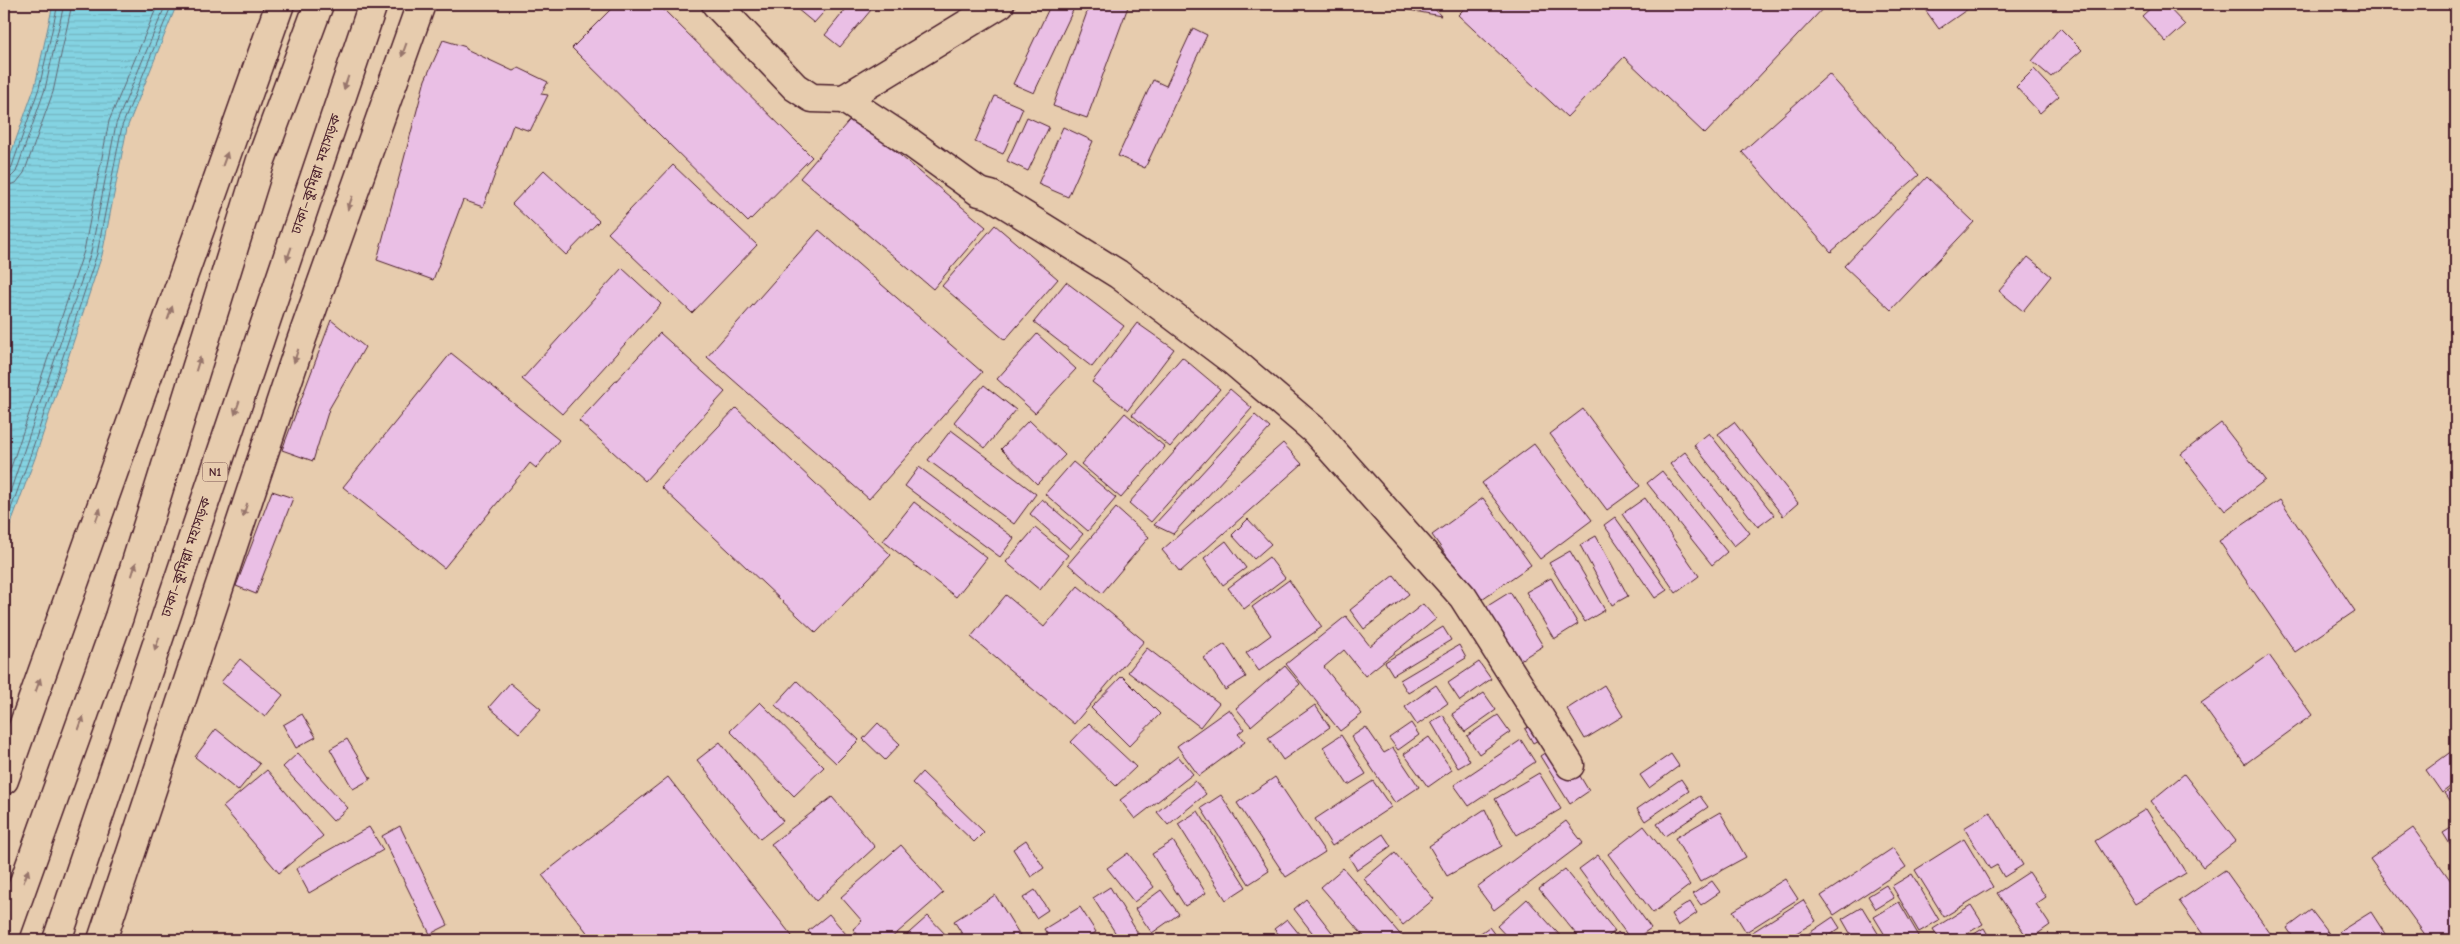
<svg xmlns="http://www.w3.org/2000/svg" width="2460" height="944" font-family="'Comic Neue','Noto Sans Bengali',sans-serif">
<defs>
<pattern id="water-rules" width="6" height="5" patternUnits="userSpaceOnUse" patternTransform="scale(1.25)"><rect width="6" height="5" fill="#84d3e2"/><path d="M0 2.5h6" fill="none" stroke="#74b5c2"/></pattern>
</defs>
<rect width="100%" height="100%" fill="#e7ccae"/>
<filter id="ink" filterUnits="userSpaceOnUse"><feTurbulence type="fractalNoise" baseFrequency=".02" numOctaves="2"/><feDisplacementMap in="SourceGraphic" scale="10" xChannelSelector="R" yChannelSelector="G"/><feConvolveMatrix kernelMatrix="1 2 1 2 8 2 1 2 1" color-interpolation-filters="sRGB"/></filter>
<g filter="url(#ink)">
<!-- water -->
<path fill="url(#water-rules)" stroke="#6d8b99" d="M53 4H177L127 128 102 255 35 458 4 542V173L35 86Z"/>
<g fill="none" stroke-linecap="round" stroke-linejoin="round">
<!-- shore -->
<g stroke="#616774" stroke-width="1">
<path d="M4 172 11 169 39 88 58 4"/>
<path d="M4 179 11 177 16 172 45 89 64 4"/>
<path d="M4 186 16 183 24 173 53 92 72 4"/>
<path d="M4 488 84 251 109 121 158 4"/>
<path d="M4 510 91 252 116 124 166 4"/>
<path d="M4 528 30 456 97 254 122 126 172 4"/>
</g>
</g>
<!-- building -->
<g fill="#eabfe5" stroke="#4a1f2b">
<path d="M616 4H658L812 157 748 222 572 48Z"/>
<path d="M791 4H831L814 23Z"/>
<path d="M850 4H876L840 47 825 35Z"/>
<path d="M1051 4H1076L1034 93 1013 84Z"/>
<path d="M1090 4H1129L1087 118 1053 106Z"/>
<path d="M1377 4H1430L1441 16Z"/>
<path d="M1469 4H1827L1705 134 1624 57 1567 117 1458 15Z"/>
<path d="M1921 4H1975L1939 29Z"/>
<path d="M2155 4H2165L2185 25 2166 42 2142 16Z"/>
<path d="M1193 28 1207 35 1145 168 1118 156 1153 80 1166 86Z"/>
<path d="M2060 28 2082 50 2051 77 2032 61Z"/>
<path d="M443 40 466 47V49L513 71 519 68 548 82 541 94 548 95 530 131 513 125 483 207 463 200 433 280 377 260 425 80Z"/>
<path d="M2034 69 2059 96 2040 113 2016 87Z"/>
<path d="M1829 74 1919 175 1831 252 1742 152Z"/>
<path d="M995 96 1023 108 1003 154 975 142Z"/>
<path d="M853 116 986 227 933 289 800 178Z"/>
<path d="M1027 117 1049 127 1028 171 1007 161Z"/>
<path d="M1063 127 1093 141 1068 197 1038 184Z"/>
<path d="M673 165 757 245 692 313 608 233Z"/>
<path d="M544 170 599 221 566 255 512 204Z"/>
<path d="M1927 177 1974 222 1891 310 1844 266Z"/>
<path d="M995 225 1058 279 1005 340 942 286Z"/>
<path d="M819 230 982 372 869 499 707 357Z"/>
<path d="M2028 257 2051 276 2023 311 1999 291Z"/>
<path d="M622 268 661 304 562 414 522 379Z"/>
<path d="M1066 282 1124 326 1092 367 1034 322Z"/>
<path d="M331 320 365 347 329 409 313 461 282 450Z"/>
<path d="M1137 323 1174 349 1128 410 1092 382Z"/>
<path d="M660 333 725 392 645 481 579 421Z"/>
<path d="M1037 334 1076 369 1035 413 997 379Z"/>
<path d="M451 353 559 440 536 468 530 463 444 568 343 487Z"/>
<path d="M1182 357 1220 389 1170 447 1132 415Z"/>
<path d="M984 385 1016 410 985 448 954 422Z"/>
<path d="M1230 389 1252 408 1151 522 1129 503Z"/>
<path d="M736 408 891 555 816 633 661 487Z"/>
<path d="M1583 409 1640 486 1607 510 1550 434Z"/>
<path d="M1125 413 1165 447 1121 498 1081 464Z"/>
<path d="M1255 415 1270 428 1173 534 1154 525Z"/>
<path d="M1029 420 1065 455 1037 484 1001 449Z"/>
<path d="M1734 422 1798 503 1783 516 1718 434Z"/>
<path d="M2221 423 2265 480 2225 511 2181 454Z"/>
<path d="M951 430 1036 494 1014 524 928 460Z"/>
<path d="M1709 433 1774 515 1758 527 1694 445Z"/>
<path d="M1283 443 1302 464 1180 572 1162 550Z"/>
<path d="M1534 444 1592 520 1540 559 1482 483Z"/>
<path d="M1685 452 1750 533 1734 546 1670 464Z"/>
<path d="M1073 462 1116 498 1088 531 1045 494Z"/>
<path d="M919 467 1014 538 1000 557 905 486Z"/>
<path d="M1662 471 1727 552 1712 565 1647 483Z"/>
<path d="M272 491 293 498 256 594 236 586Z"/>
<path d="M1483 498 1531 565 1479 601 1432 535Z"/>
<path d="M1645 498 1699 576 1676 593 1622 514Z"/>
<path d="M1042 499 1083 534 1070 549 1030 514Z"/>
<path d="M2280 500 2355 611 2295 652 2219 541Z"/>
<path d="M914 502 987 558 956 597 883 541Z"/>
<path d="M1116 508 1149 537 1102 593 1068 564Z"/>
<path d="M1615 517 1667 590 1655 598 1604 525Z"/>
<path d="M1248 519 1271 544 1254 559 1232 535Z"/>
<path d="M1035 528 1068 555 1040 590 1006 562Z"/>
<path d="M1596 536 1628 596 1612 605 1580 545Z"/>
<path d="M1226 541 1246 568 1223 585 1204 558Z"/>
<path d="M1570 551 1605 610 1585 622 1549 563Z"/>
<path d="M1269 557 1285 578 1244 609 1228 588Z"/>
<path d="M1394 575 1409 594 1364 629 1350 610Z"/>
<path d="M1551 578 1578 624 1554 639 1526 592Z"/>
<path d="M1289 580 1322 627 1259 671 1246 653 1271 635 1252 607Z"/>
<path d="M1078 586 1144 641 1074 724 971 637 1006 595 1044 627Z"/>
<path d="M1510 592 1543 646 1502 671 1470 617Z"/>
<path d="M1423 604 1436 619 1365 676 1344 650 1324 667 1362 714 1340 731 1286 664 1346 616 1370 646Z"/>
<path d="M1443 627 1451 640 1393 675 1385 662Z"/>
<path d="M1225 644 1246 677 1225 690 1204 658Z"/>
<path d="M1459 645 1466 658 1408 693 1400 680Z"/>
<path d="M1147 648 1219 703 1200 727 1128 672Z"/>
<path d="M2269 655 2312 715 2245 764 2201 703Z"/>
<path d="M240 659 283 695 265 717 221 682Z"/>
<path d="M1479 662 1491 679 1460 701 1448 683Z"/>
<path d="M1285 666 1300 684 1251 726 1236 708Z"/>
<path d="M1122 676 1160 714 1129 746 1091 708Z"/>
<path d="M797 681 859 740 836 763 775 705Z"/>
<path d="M510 683 541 709 519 733 489 707Z"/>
<path d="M1436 685 1448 703 1417 725 1405 707Z"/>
<path d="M1604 685 1623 716 1585 739 1567 709Z"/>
<path d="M1484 693 1496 710 1465 732 1452 714Z"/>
<path d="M760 702 824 767 794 796 730 731Z"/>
<path d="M1315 705 1330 727 1283 760 1268 738Z"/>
<path d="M1229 709 1244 729 1238 734 1245 742 1199 776 1177 746Z"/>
<path d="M1552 713 1561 727 1533 743 1525 729Z"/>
<path d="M302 714 316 737 296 748 283 725Z"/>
<path d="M1443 715 1470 761 1458 768 1431 722Z"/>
<path d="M1498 715 1510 732 1479 754 1467 736Z"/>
<path d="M878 723 900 744 885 760 863 739Z"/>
<path d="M1089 723 1136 767 1116 786 1071 742Z"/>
<path d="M1411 723 1419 735 1398 750 1389 738Z"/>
<path d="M1366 727 1384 753 1393 748 1419 787 1395 803 1351 737Z"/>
<path d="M216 729 260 764 238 791 195 757Z"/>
<path d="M1341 735 1366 774 1348 785 1323 747Z"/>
<path d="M1429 737 1452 770 1428 787 1404 754Z"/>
<path d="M347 739 371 779 353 789 330 749Z"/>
<path d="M1521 740 1535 762 1469 806 1454 785Z"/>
<path d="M720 742 783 821 760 839 697 760Z"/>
<path d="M1560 743 1589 791 1570 804 1540 756Z"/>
<path d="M2456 748V782L2442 793 2426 770Z"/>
<path d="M298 753 348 808 333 821 283 767Z"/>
<path d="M1671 754 1679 766 1649 788 1640 775Z"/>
<path d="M1178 756 1193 774 1135 819 1120 800Z"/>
<path d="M267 770 323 836 279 873 223 807Z"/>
<path d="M922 772 984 832 974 842 912 783Z"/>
<path d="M1539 773 1561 809 1517 835 1495 799Z"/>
<path d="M2184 774 2236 841 2203 867 2151 801Z"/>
<path d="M668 777 795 940H593L542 875Z"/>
<path d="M1275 777 1325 852 1286 877 1237 803Z"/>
<path d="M1681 779 1689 791 1645 821 1637 809Z"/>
<path d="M1195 781 1206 794 1168 825 1157 812Z"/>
<path d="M1373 781 1391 807 1332 846 1315 819Z"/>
<path d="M2456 785V809L2445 793Z"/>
<path d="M1221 795 1269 871 1249 884 1201 808Z"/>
<path d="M1700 796 1708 807 1665 836 1657 824Z"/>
<path d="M832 797 875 847 816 901 771 844Z"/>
<path d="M1485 809 1502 846 1447 876 1429 846Z"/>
<path d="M2146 809 2186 873 2135 904 2095 841Z"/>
<path d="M1198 811 1246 887 1226 900 1178 824Z"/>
<path d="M1720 812 1746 857 1700 882 1675 838Z"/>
<path d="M1990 812 2023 865 2004 877 1997 865 1990 869 1964 828Z"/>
<path d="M1566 821 1583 843 1494 910 1477 887Z"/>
<path d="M2456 825V854L2443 833Z"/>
<path d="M400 826 448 925 430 934 382 836Z"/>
<path d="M1644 826 1690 885 1653 913 1608 854Z"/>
<path d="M369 827 383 850 309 893 296 869Z"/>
<path d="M2413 828 2456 888V940H2429L2370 859Z"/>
<path d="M1383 834 1391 846 1357 870 1349 857Z"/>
<path d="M1964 839 1993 887 1944 917 1915 870Z"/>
<path d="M1026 840 1044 868 1031 877 1013 849Z"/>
<path d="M1173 841 1206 893 1185 906 1152 854Z"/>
<path d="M901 845 943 893 889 940H862L853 929 862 921 841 897Z"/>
<path d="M1893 848 1906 867 1834 915 1821 896Z"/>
<path d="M1128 853 1154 887 1134 902 1107 868Z"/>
<path d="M1395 853 1434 899 1403 925 1364 879Z"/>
<path d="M1598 855 1651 928 1634 940H1631L1579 869Z"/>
<path d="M1343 868 1405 940H1367L1321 887Z"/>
<path d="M1565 869 1615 931 1604 940H1581L1539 889Z"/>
<path d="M2225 870 2275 940H2207L2179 901Z"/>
<path d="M2029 872 2046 897 2036 904 2050 925 2029 940 1997 893Z"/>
<path d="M1912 874 1939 920 1919 932 1892 886Z"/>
<path d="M1785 879 1798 899 1746 932 1733 911Z"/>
<path d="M1712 881 1720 892 1701 905 1693 894Z"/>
<path d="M1886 885 1894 898 1876 909 1868 896Z"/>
<path d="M1110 887 1139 935 1131 940H1120L1093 898Z"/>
<path d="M1035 890 1048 910 1036 918 1023 898Z"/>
<path d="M1161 890 1179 914 1152 933 1135 909Z"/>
<path d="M995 895 1023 940H966L954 921Z"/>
<path d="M1306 899 1338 940H1318L1294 909Z"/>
<path d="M1527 899 1564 940H1510L1497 926Z"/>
<path d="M1803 900 1816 921 1785 940H1756L1751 933Z"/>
<path d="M1690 902 1697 913 1678 926 1671 914Z"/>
<path d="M1899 902 1919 936 1912 940H1888L1874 917Z"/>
<path d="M1971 905 1983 924 1956 940H1940L1933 929Z"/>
<path d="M1080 907 1096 932 1083 940H1051L1044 929Z"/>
<path d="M1862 907 1882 940H1854L1842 919Z"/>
<path d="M2311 910 2334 940H2295L2287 928Z"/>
<path d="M2371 912 2389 940H2344L2339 932Z"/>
<path d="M829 914 851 940H816L808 931Z"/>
<path d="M928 916 947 936 942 940H901Z"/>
<path d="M1833 917 1840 928 1822 940H1799Z"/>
<path d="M1287 919 1304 940H1284L1274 929Z"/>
<path d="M1489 927 1499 940H1471Z"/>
<path d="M1984 928 1991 940H1964Z"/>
<path d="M1618 932 1626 940H1610Z"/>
</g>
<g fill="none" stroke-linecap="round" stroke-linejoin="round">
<!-- minor casing -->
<g stroke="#4a1f2b" stroke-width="31">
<g id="minor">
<path d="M716 4 795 87 812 98 844 99 1000 4"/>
<path d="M844 99 911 143 979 192 991 195 1118 274 1233 361 1314 430 1463 597 1570 765"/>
</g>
</g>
<!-- trunk casing -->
<g stroke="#4a1f2b" stroke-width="31">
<g id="trunk">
<path d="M4 780 280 4"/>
<path d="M4 938 119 617 261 160 319 4"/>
<path d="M57 940 373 4"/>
<path d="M102 940 300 344 421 4"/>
</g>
</g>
<!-- minor -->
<use href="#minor" stroke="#e7ccae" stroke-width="28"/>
<!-- trunk -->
<use href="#trunk" stroke="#e7ccae" stroke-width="28"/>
</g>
<!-- one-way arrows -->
<defs><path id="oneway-solid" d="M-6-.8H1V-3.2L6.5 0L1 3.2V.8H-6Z" transform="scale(1.25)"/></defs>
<g fill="#98766c">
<use href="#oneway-solid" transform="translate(404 50) rotate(110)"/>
<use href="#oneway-solid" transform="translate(346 83) rotate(109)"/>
<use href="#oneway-solid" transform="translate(225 159) rotate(-70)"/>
<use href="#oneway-solid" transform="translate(350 203) rotate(110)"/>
<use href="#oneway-solid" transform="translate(289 254) rotate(109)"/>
<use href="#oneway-solid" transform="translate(170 313) rotate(-70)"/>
<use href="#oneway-solid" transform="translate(296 356) rotate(108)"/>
<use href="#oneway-solid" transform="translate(198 364) rotate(-73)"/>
<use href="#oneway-solid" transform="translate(237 408) rotate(109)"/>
<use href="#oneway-solid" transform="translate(245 510) rotate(108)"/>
<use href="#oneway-solid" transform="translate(98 515) rotate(-70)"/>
<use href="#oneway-solid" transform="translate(134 569) rotate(-73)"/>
<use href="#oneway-solid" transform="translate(157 644) rotate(109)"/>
<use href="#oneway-solid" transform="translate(38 685) rotate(-70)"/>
<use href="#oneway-solid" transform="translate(81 723) rotate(-70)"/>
<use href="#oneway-solid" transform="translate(26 876) rotate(-70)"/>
</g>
</g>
<g text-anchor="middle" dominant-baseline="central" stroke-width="4" stroke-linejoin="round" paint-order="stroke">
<!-- shield labels -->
<rect fill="#e7ccae" stroke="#795352" stroke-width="1" x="202.5" y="462.5" width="25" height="19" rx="4"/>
<g font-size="12" font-weight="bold" fill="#4a1f2b">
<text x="215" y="472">N1</text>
</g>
<!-- street labels -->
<g font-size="14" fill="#4a1f2b" stroke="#e7ccae">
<text transform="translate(316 174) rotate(-71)">ঢাকা–কুমিল্লা মহাসড়ক</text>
<text transform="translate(186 557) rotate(-71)">ঢাকা–কুমিল্লা মহাসড়ক</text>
</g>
</g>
<!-- margin -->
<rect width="2460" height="944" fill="none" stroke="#e7ccae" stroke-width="20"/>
<rect x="10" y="10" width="2440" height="924" fill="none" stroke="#4a1f2b" stroke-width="2" filter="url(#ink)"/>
</svg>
